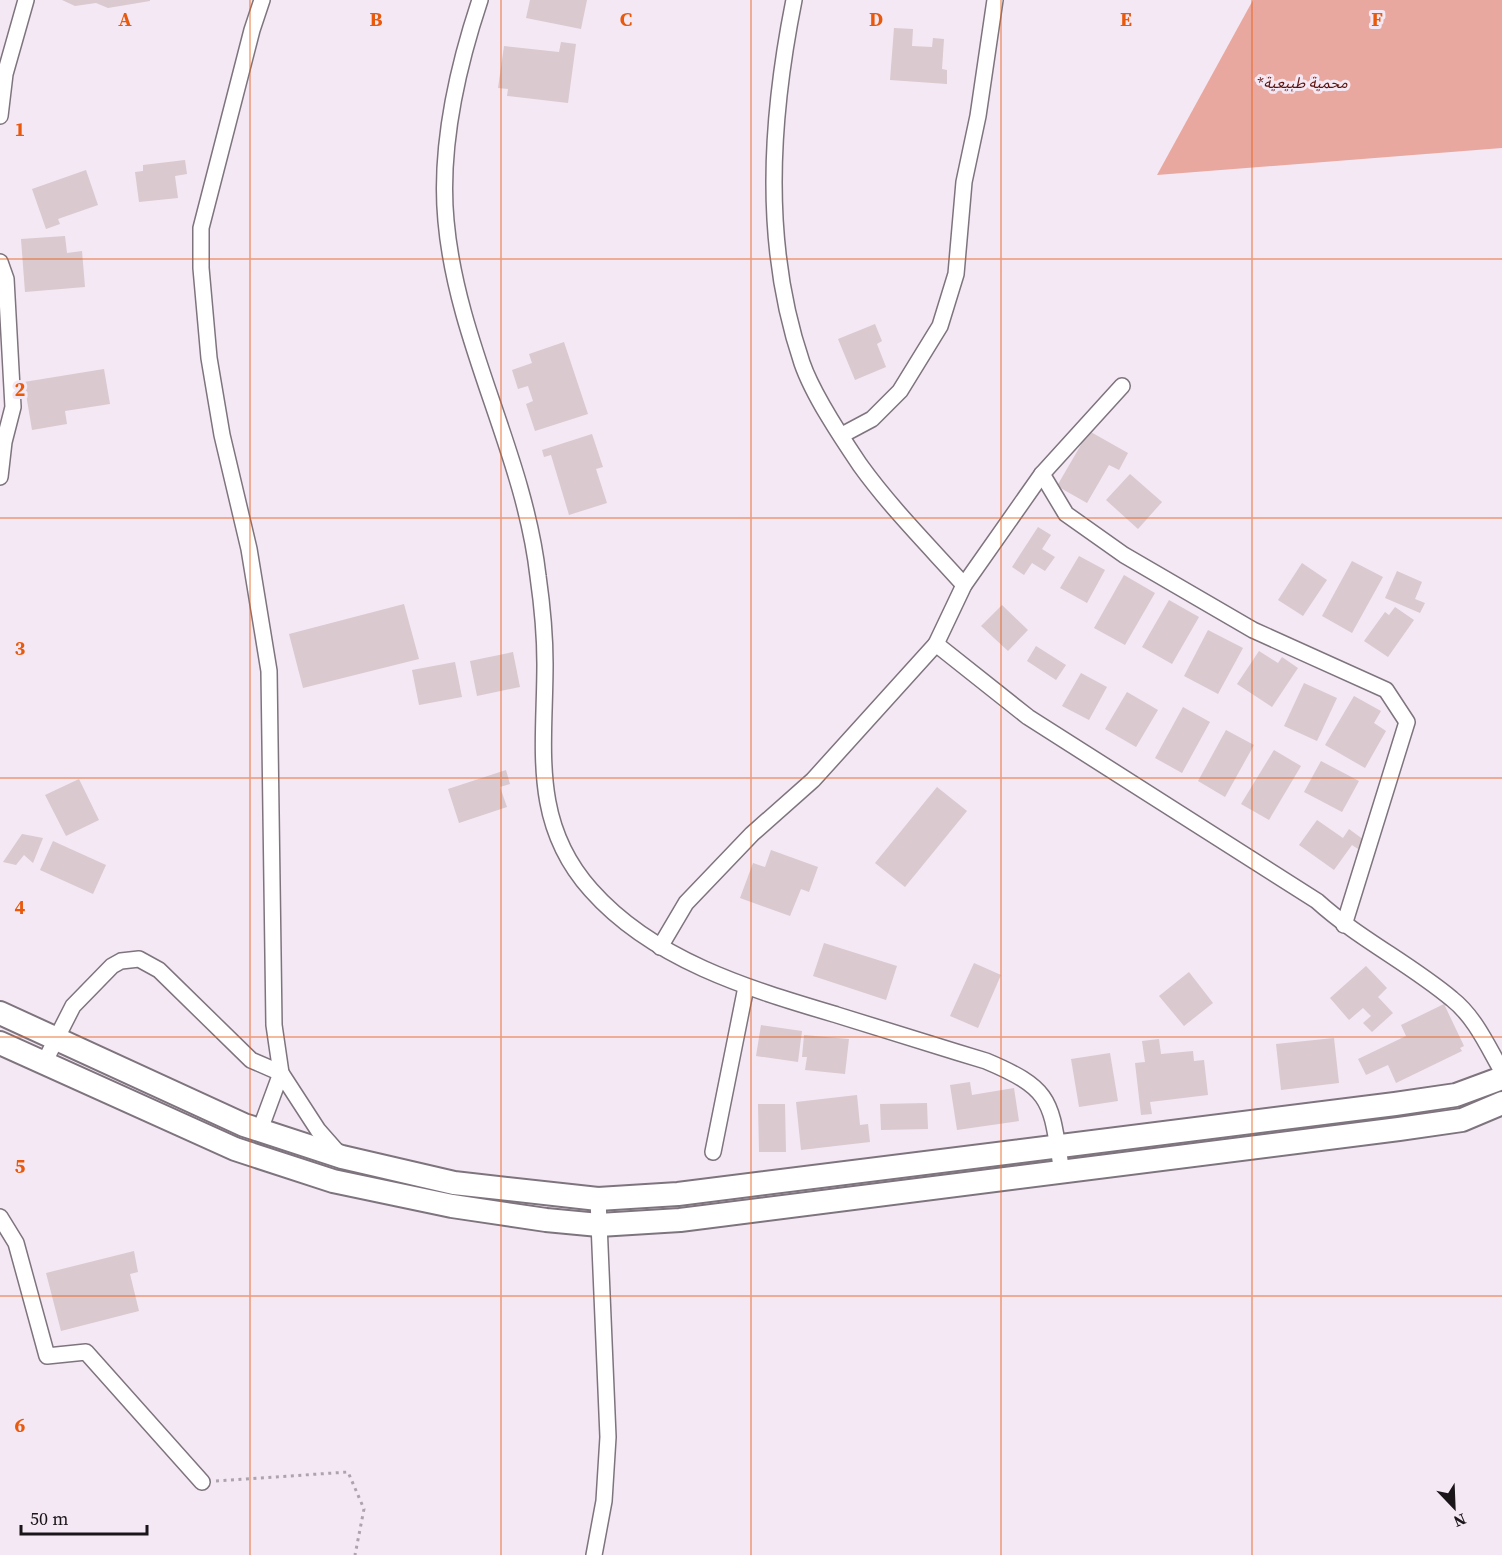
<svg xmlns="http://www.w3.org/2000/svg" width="1502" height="1555" font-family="'Source Serif 4','Noto Sans Arabic',serif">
<rect width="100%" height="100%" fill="#f4e8f4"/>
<!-- green -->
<path fill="#e8a89f" d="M1253 0H1502V148L1157 175Z"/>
<!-- building -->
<g fill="#dac9ce">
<path d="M62 0H150V1L108 8 96 3 75 6Z"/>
<path d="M530 0H587L581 29 526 18Z"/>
<path d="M894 28 913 29 912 46 932 47 933 38 944 39 942 69 947 70V84L890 80Z"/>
<path d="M561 42 576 44 568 103 507 96 508 89 498 88 504 46 559 52Z"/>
<path d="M185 160 187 174 175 176 178 198 139 202 135 172 143 171V165Z"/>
<path d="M86 170 98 205 58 219 60 224 46 229 32 189Z"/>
<path d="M65 236 67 253 82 251 85 287 25 292 21 239Z"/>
<path d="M875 324 882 341 877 344 886 367 855 380 838 339Z"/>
<path d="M564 342 588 414 535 431 526 404 533 401 528 386 518 389 512 370 532 363 529 354Z"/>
<path d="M104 369 110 404 65 411 67 424 32 430 24 382Z"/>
<path d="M1089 431 1128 453 1119 470 1109 465 1087 503 1057 486Z"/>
<path d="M592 434 603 467 596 469 607 503 569 515 551 455 544 457 542 450Z"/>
<path d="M1130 474 1162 502 1138 529 1106 500Z"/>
<path d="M1038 527 1051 535 1042 549 1055 557 1045 571 1032 563 1024 575 1012 567Z"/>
<path d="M1079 556 1105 570 1087 603 1060 588Z"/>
<path d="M1352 561 1383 577 1352 633 1322 616Z"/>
<path d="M1302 563 1327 580 1303 616 1278 600Z"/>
<path d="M1397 571 1422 582 1415 599 1425 603 1420 613 1385 598Z"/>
<path d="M1124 575 1155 593 1125 645 1094 628Z"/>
<path d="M1169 600 1199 617 1172 664 1142 647Z"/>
<path d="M404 604 419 659 303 688 289 634Z"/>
<path d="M1002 605 1028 630 1008 651 981 626Z"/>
<path d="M1395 607 1414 620 1388 657 1364 641 1385 612 1389 615Z"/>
<path d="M1208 630 1243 648 1218 694 1184 676Z"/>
<path d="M1036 646 1066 665 1056 680 1027 661Z"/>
<path d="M1259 651 1278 663 1282 657 1298 668 1272 707 1237 684Z"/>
<path d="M513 652 520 687 477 696 470 661Z"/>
<path d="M455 662 462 697 419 705 412 670Z"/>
<path d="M1081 673 1107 687 1089 720 1062 706Z"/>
<path d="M1304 683 1337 698 1317 741 1284 726Z"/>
<path d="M1127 692 1158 710 1136 747 1105 729Z"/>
<path d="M1354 696 1381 711 1374 723 1386 731 1365 768 1325 745Z"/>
<path d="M1183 707 1210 722 1182 773 1155 758Z"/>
<path d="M1226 730 1254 745 1225 797 1198 781Z"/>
<path d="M1274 750 1301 766 1269 820 1241 804Z"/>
<path d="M1321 761 1359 781 1342 812 1304 792Z"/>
<path d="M506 770 510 784 500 787 507 807 459 823 448 789Z"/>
<path d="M79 779 99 820 66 836 45 795Z"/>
<path d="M937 787 967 811 905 887 875 863Z"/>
<path d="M1317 820 1343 838 1349 829 1364 840 1358 849 1352 845 1334 870 1299 845Z"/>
<path d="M22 834 43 838 33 863 24 855 16 865 3 862Z"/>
<path d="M53 841 106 865 93 894 40 870Z"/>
<path d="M771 850 818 867 809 892 801 889 790 916 740 898 753 863 765 867Z"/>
<path d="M824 943 897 966 886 1000 813 976Z"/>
<path d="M974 963 1001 975 978 1028 950 1016Z"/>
<path d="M1366 966 1387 988 1378 997 1393 1013 1372 1032 1363 1023 1371 1016 1363 1008 1349 1020 1330 998Z"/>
<path d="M1189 972 1213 1003 1184 1026 1159 996Z"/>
<path d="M1444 1004 1464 1046 1460 1048 1462 1051 1396 1083 1388 1065 1366 1075 1358 1059 1406 1036 1401 1025Z"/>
<path d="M761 1025 802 1031 798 1062 756 1056Z"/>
<path d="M804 1035 849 1039 845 1074 805 1070 807 1057H802Z"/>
<path d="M1334 1038 1339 1083 1281 1090 1276 1044Z"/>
<path d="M1159 1039 1161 1054 1193 1051 1194 1061 1204 1060 1208 1095 1150 1102 1152 1114 1141 1115 1135 1063 1145 1062 1142 1041Z"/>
<path d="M1110 1053 1118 1101 1079 1107 1071 1059Z"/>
<path d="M970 1082 972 1095 1014 1088 1019 1121 957 1130 950 1085Z"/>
<path d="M857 1095 860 1125 868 1124 870 1142 801 1150 796 1102Z"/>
<path d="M927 1103 928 1129 881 1130 880 1104Z"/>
<path d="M758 1104H785L786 1152H759Z"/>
<path d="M134 1251 138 1272 130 1274 139 1311 61 1331 46 1273Z"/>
</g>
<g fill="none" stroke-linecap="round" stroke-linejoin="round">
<!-- minor casing -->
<g stroke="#7e747e" stroke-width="18">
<g id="minor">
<path d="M262 0 252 30 201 228V268L209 358 222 435 249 549 269 671 274 1025 281 1073 318 1130 340 1155"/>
<path d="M480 0C457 69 439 147 446 221 457 344 524 453 538 576 542 604 545 635 545 664 545 747 530 822 591 890 654 961 750 989 837 1015 886 1030 936 1046 986 1061 1055 1090 1050 1102 1062 1172"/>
<path d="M794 0C770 120 762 245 802 363 813 395 841 437 860 465 891 508 929 546 964 585"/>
<path d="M0 116 5 74 26 0"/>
<path d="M0 262 6 279 13 407 4 442 0 477"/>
<path d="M842 435 872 419 900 391 940 326 956 274 964 182 978 116 995 0"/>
<path d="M1042 474 1066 514 1124 555 1253 630 1386 690 1407 722 1344 925"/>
<path d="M936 644 964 585 1042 474 1122 386"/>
<path d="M660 947 686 903 752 834 813 780 936 644 1028 717 1317 901C1359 939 1409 963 1452 999 1475 1017 1488 1047 1502 1071"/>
<path d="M44 1063 73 1006 112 966 121 961 139 959 159 970 251 1060 281 1073"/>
<path d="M260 1130 281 1073"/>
<path d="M713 1152 746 987"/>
<path d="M0 1217 16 1243 47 1356 86 1352 202 1482"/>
<path d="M594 1555 604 1501 608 1437 598 1199"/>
</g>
</g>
<!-- secondary casing -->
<g stroke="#7e747e" stroke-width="26">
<g id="secondary">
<path d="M0 1013 244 1125 342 1157 454 1183 598 1199 678 1194 1395 1104 1456 1095 1502 1078"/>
<path d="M0 1043 235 1149 333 1181 452 1206 546 1220 599 1225 680 1220 1399 1129 1462 1120 1502 1103"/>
</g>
</g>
<!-- path -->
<path stroke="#aca3ac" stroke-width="3" stroke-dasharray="3 4.5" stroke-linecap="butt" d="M216 1481 348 1472 364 1509 355 1555"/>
<!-- minor -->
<use href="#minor" stroke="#fff" stroke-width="15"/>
<!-- secondary -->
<use href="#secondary" stroke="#fff" stroke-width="22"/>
</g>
<!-- grid -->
<path fill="none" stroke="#e8590c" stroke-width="1.5" stroke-opacity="0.55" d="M250 0V1555M501 0V1555M751 0V1555M1001 0V1555M1252 0V1555M0 259H1502M0 518H1502M0 778H1502M0 1037H1502M0 1296H1502"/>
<g text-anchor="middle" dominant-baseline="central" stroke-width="6" stroke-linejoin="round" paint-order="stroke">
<!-- park labels -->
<g font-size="15" font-style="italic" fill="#5d130e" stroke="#f4e8f4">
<text x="1302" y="82">*محمية طبيعية</text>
</g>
</g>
<g font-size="20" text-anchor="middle" font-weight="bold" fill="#e8590c" stroke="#f4e8f4" stroke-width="6" stroke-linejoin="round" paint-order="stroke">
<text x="125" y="26">A</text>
<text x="376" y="26">B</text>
<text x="626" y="26">C</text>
<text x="876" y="26">D</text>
<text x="1126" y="26">E</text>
<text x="1377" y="26">F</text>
<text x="20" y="136">1</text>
<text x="20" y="396">2</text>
<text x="20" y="655">3</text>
<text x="20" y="914">4</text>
<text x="20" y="1173">5</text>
<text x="20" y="1432">6</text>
</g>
<!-- north arrow -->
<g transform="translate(1454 1507) rotate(157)" stroke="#f4e8f4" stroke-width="4.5" paint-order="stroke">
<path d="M0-4.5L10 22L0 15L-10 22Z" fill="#191519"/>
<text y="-9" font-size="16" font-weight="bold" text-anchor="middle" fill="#191519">N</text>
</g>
<!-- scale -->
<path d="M21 1525v9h126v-9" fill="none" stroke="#191519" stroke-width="3"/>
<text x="30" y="1525" font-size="18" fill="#191519" stroke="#f4e8f4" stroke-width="4.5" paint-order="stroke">50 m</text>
</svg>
